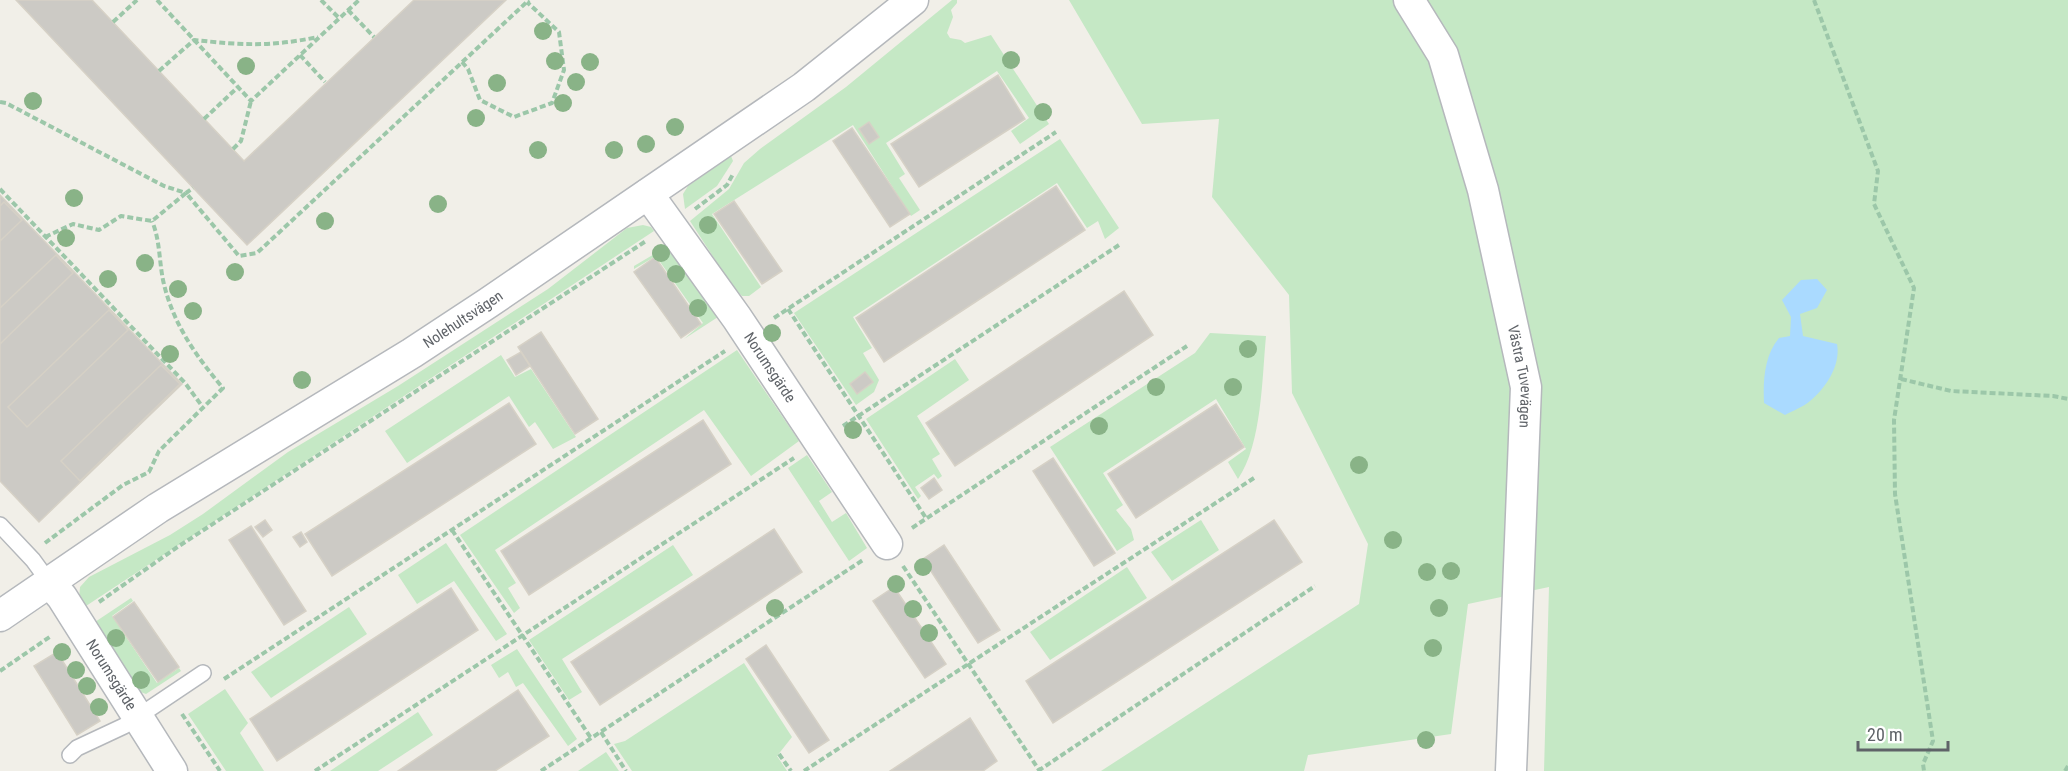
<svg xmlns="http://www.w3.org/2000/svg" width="2068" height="771" font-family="'Roboto Condensed',sans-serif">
<rect width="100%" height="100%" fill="#f1efe8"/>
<!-- green -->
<g fill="#c5e8c5">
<path d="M952 0H957V3L951 10 953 17 947 33 950 38 961 40 965 43 991 35 1049 124 1020 144 1011 131 1029 118 997 71 886 143 905 174 899 178 920 210 911 216 853 125 712 214 761 287 749 296H742L734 289 690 221 729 189 744 163 760 149 846 87Z"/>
<path d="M1069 0H2068V771H1544L1549 587 1468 604 1451 734 1308 755 1304 771H1101L1359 604 1368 544 1292 393 1289 295 1212 197 1219 119 1142 124Z"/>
<path d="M1060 139 1119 228 1105 239 1098 221 1087 228 1057 183 853 317 872 348 863 353 879 380 874 392 856 405 794 313Z"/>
<path d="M731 156 733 161 717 186 685 209 683 194 688 186Z"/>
<path d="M643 225 651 227 654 231 86 606 79 599 80 587 89 577 170 535 203 514 288 452 398 386 548 289 627 228Z"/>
<path d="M668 246 718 317 684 339 703 323 656 256 634 269V266Z"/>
<path d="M1210 333 1266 336C1262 378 1262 444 1238 479L1228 462 1246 449 1216 399 1103 473 1123 505 1116 510 1131 529 1134 540 1117 551 1050 447 1195 353Z"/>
<path d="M737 350 799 441 751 476 704 410 495 550 516 583 508 588 520 608 514 613 460 535Z"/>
<path d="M501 355 515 377 531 369 576 437 553 449 535 422 529 427 509 396 407 463 385 431Z"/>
<path d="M955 359 969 380 917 416 940 454 932 459 942 476 938 479 934 474 915 487 921 496 918 499 866 419Z"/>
<path d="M807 455 832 492 819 501 832 522 846 513 867 548 849 561 788 468Z"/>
<path d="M1201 520 1219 550 1172 581 1151 552Z"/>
<path d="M446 543 507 634 496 641 454 581 417 604 398 575Z"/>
<path d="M673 545 693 575 562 659 582 692 569 700 529 640Z"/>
<path d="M1127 567 1147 598 1050 660 1030 632Z"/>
<path d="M131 598 133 601 112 616 157 683 179 668 181 671 146 694 138 691 92 624Z"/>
<path d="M349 607 367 634 271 698 251 672Z"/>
<path d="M517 649 577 739 568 746 523 683 516 687 508 672 499 678 491 665Z"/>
<path d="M744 663 792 737 777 756 787 771H632L614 744 625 741Z"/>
<path d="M225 689 248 723 240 733 264 771H226L188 714Z"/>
<path d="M418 712 433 735 378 771H330Z"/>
<path d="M606 752 619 771H578Z"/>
</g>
<!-- water -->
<path fill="#aadaff" d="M1817 279 1827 290 1817 308 1800 314 1803 336 1837 344C1841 365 1826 388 1810 401 1803 407 1792 411 1785 415L1764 403C1763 381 1764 356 1779 338L1790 336 1791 317 1782 300 1801 280Z"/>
<!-- building -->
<g fill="#cccac5" stroke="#d6d1c6" stroke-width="1.5">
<path d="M16 0H92L244 161 414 0H506L247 245Z"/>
<path d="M998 75 1025 119 919 187 891 144Z"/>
<path d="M869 122 879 137 869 144 859 129Z"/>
<path d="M852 128 910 214 890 227 833 141Z"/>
<path d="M1056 186 1085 230 884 362 856 318Z"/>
<path d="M0 195 182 384 39 522 0 481Z"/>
<path d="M734 201 782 271 762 284 714 214Z"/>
<path d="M4 202 22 220 0 241V206Z"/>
<path d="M56 255 73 273 0 344V308Z"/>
<path d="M655 257 701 324 681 338 634 272Z"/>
<path d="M1124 291 1153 335 955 466 926 423Z"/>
<path d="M109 310 128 330 27 427 8 407Z"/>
<path d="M541 332 598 419 575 434 518 347Z"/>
<path d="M521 352 530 366 516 375 507 360Z"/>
<path d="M161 365 180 384 80 481 61 461Z"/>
<path d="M865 372 873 382 857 394 850 384Z"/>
<path d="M509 403 536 444 332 576 305 534Z"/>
<path d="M1216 404 1244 447 1136 518 1108 474Z"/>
<path d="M703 420 731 464 529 595 501 551Z"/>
<path d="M1053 458 1115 553 1094 566 1033 471Z"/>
<path d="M934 478 942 490 929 499 921 488Z"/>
<path d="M265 520 272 530 263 537 255 527Z"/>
<path d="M1274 520 1302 562 1053 723 1026 681Z"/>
<path d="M251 526 306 611 284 625 229 540Z"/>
<path d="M774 529 802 572 600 705 571 662Z"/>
<path d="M301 532 307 542 300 547 293 537Z"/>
<path d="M944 545 1000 630 978 643 923 559Z"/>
<path d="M894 587 946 664 925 678 873 601Z"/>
<path d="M451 588 478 630 277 761 250 719Z"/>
<path d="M134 602 179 667 158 682 113 617Z"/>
<path d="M766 645 829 740 809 753 746 659Z"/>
<path d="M57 652 100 721 77 735 34 666Z"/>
<path d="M518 690 549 736 495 771H398Z"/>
<path d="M970 718 997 761 983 771H890Z"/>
</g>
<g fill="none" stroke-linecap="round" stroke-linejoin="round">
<!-- lane casing -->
<g stroke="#b5b8bc" stroke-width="18">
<g id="lane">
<path d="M0 525 33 560 49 582"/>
<path d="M70 755 77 748 124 726 203 673"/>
</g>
</g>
<!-- street casing -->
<g stroke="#b5b8bc" stroke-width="33">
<g id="street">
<path id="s1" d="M1409 0 1443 55 1483 190 1526 387 1511 771"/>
<path id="s2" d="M648 194 737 318 887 544"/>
<path id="s3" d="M49 582 62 597 172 771"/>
<path id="s4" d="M0 616 158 508 412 353 488 303 804 87 913 0"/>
</g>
</g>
<!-- path -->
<g stroke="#9cc7a9" stroke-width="4" stroke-dasharray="6 3" stroke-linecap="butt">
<path d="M157 0 251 101 359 0"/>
<path d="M321 0 339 18"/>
<path d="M1814 0 1878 171 1874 204 1914 288 1894 420 1895 494 1933 741 1923 764 1924 771"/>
<path d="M348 10 374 37"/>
<path d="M113 22 137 0"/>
<path d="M300 55 325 82"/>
<path d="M462 62 468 69 480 100 514 117 552 103 564 70 559 32 527 2"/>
<path d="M159 71 194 40C242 45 270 47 318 37"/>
<path d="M0 102 6 103 164 186 186 193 193 188"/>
<path d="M204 119 238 87"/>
<path d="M233 149 241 141 251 101"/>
<path d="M0 189 185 383 202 406"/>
<path d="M695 209 727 185 733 174"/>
<path d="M45 237 73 224 99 230 121 216 152 221 186 193 239 256 257 253 529 0"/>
<path d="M788 309 926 518"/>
<path d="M774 318 1056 132"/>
<path d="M1901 379 1951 391 2053 396 2068 399"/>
<path d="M843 426 1119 245"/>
<path d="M912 528 1187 346"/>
<path d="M452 530 591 738"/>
<path d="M45 543 123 485 149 472 159 451 223 388C195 355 172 322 163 280 159 260 160 240 152 221"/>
<path d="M903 566 1039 770"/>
<path d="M99 602 176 548 646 241"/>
<path d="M0 671 51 636"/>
<path d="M224 679 725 351"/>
<path d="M182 714 220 771"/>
<path d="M601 732 626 771"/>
<path d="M779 754 791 771"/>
<path d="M315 771 794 458"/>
<path d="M541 771 863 560"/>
<path d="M804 771 1254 478"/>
<path d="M1038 771 1315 586"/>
<path d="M2065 771 2068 766"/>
</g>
<!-- lane -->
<use href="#lane" stroke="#fff" stroke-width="15"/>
<!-- street -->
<use href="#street" stroke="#fff" stroke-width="30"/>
</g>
<!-- trees -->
<g fill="#89b387">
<circle cx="543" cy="31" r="9"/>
<circle cx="1011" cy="60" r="9"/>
<circle cx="555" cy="61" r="9"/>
<circle cx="590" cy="62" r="9"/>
<circle cx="246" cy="66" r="9"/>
<circle cx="576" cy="82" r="9"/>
<circle cx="497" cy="83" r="9"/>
<circle cx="33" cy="101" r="9"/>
<circle cx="563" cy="103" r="9"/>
<circle cx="1043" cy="112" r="9"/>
<circle cx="476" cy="118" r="9"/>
<circle cx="675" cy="127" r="9"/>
<circle cx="646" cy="144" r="9"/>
<circle cx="538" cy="150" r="9"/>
<circle cx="614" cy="150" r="9"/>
<circle cx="74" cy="198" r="9"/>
<circle cx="438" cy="204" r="9"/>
<circle cx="325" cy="221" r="9"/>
<circle cx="708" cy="225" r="9"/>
<circle cx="66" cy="238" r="9"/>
<circle cx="661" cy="253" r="9"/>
<circle cx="145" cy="263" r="9"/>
<circle cx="235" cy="272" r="9"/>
<circle cx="676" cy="274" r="9"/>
<circle cx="108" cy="279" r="9"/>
<circle cx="178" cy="289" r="9"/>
<circle cx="698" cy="308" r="9"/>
<circle cx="193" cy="311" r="9"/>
<circle cx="772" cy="333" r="9"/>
<circle cx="1248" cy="349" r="9"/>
<circle cx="170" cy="354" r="9"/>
<circle cx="302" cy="380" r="9"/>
<circle cx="1156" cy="387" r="9"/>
<circle cx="1233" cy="387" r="9"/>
<circle cx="1099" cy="426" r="9"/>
<circle cx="853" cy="430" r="9"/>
<circle cx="1359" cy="465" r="9"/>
<circle cx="1393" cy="540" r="9"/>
<circle cx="923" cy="567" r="9"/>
<circle cx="1451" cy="571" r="9"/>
<circle cx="1427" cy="572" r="9"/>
<circle cx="896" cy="584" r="9"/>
<circle cx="775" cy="608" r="9"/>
<circle cx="1439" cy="608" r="9"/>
<circle cx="913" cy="609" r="9"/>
<circle cx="929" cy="633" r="9"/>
<circle cx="116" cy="638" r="9"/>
<circle cx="1433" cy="648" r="9"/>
<circle cx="62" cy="652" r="9"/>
<circle cx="76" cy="670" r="9"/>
<circle cx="141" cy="680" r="9"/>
<circle cx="87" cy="686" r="9"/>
<circle cx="99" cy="707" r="9"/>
<circle cx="1426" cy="740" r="9"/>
</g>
<g text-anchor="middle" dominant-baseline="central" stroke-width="4.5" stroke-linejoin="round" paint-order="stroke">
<!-- street labels -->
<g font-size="15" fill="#5f6368" stroke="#fff">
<text stroke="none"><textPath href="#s4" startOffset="550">Nolehultsvägen</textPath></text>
<text stroke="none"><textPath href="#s2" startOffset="212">Norumsgärde</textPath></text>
<text stroke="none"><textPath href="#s1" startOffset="396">Västra Tuvevägen</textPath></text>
<text stroke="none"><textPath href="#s3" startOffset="112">Norumsgärde</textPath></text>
</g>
</g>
<!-- scale -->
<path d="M1858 741v9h90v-9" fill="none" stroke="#5f6368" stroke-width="3"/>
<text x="1867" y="741" font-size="18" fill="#5f6368" stroke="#ffffff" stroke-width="4.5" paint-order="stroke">20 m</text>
</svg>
